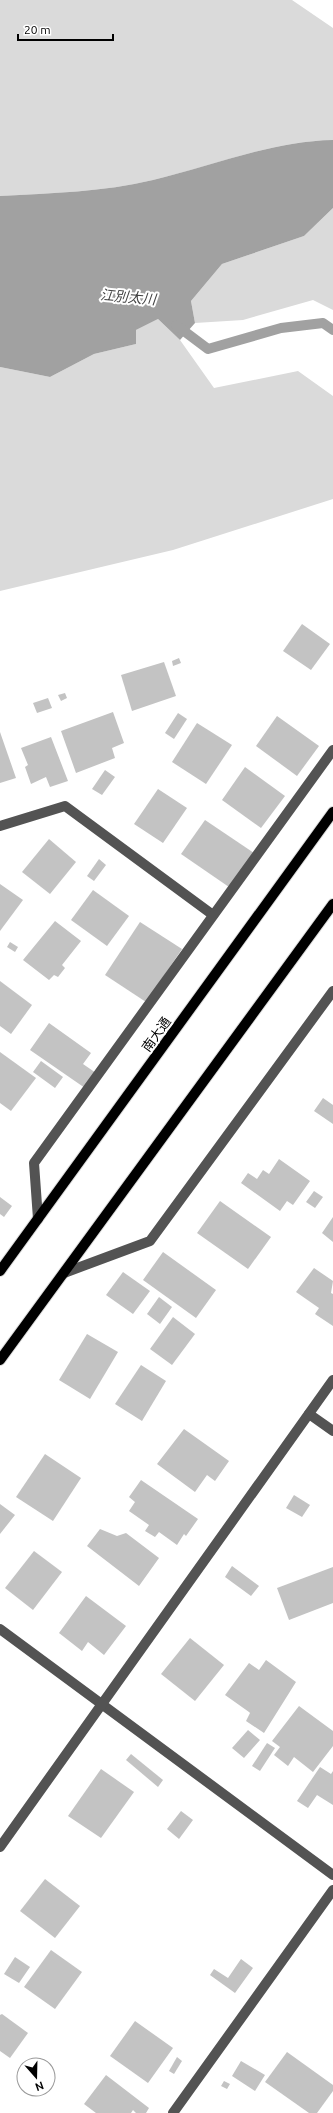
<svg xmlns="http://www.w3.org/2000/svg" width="333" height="2113" font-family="Ubuntu,'Noto Sans JP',sans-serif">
<rect width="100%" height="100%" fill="#fff"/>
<!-- green -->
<g fill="#dadada">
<path d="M0 0H292L333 28V140C272 141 213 166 153 180 103 192 52 193 0 196Z"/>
<path d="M333 208V310L313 300 243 320 195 323 191 301 222 264 304 236Z"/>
<path d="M158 319 180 340 214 388 298 371 333 396V499L173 550 0 591V367L50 377 94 354 136 344V330Z"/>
</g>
<!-- water -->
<path fill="#a1a1a1" d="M333 140V208L304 236 222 264 191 301 195 323 180 340 158 319 136 330V344L94 354 50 377 0 367V196C52 193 103 192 153 180 212 166 272 141 333 140Z"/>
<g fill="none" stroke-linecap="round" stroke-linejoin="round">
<!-- stream -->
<path stroke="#a1a1a1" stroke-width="10" d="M176 325 208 349 281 328 323 323 333 330"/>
</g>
<!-- building -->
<g fill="#c3c3c3">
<path d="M302 624 330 644 311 670 283 651Z"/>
<path d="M179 658 181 663 173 666 172 661Z"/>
<path d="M164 662 176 696 132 711 121 675Z"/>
<path d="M65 693 67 698 61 701 58 695Z"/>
<path d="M48 698 52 708 37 713 33 703Z"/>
<path d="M113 712 124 743 112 748 115 758 76 773 61 731Z"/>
<path d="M178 713 187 719 174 739 165 733Z"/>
<path d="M277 716 319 746 297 776 256 746Z"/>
<path d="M197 723 232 745 206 784 172 762Z"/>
<path d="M0 732 16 778 0 783Z"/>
<path d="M51 737 68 781 50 787 46 777 31 784 25 767 28 765 21 748Z"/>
<path d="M245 767 285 796 261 828 222 800Z"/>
<path d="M105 770 115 777 102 795 92 789Z"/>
<path d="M158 789 187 808 163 843 134 824Z"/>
<path d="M205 820 254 853 229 887 181 854Z"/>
<path d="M49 839 76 862 50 894 22 872Z"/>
<path d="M99 859 106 865 94 881 87 876Z"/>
<path d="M0 884 23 900 0 931Z"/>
<path d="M93 890 129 916 107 946 71 920Z"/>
<path d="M55 921 81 941 62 965 65 968 58 977 54 975 49 980 23 960Z"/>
<path d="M140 922 182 949 146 1002 105 975Z"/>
<path d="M10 942 18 947 15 952 7 947Z"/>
<path d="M0 981 32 1005 11 1034 0 1026Z"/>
<path d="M49 1023 91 1053 83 1064 96 1073 85 1088 30 1050Z"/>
<path d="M0 1052 36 1078 11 1111 0 1103Z"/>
<path d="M41 1061 63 1077 55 1088 33 1072Z"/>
<path d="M323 1098 333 1105V1124L314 1111Z"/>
<path d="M279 1159 310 1181 293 1205 287 1201 280 1211 241 1183 248 1173 257 1179 263 1170 269 1174Z"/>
<path d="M314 1191 323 1197 315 1208 306 1202Z"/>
<path d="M0 1197 12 1206 4 1217 0 1214Z"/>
<path d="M220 1201 271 1237 248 1269 197 1233Z"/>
<path d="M333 1217V1242L322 1233Z"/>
<path d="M163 1252 216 1290 196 1318 143 1280Z"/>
<path d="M314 1268 333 1281 331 1293 333 1294V1326L315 1314 319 1308 296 1292Z"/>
<path d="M123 1272 150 1291 133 1314 106 1295Z"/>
<path d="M159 1297 172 1307 160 1324 147 1314Z"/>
<path d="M173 1317 195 1334 172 1365 150 1349Z"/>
<path d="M87 1334 118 1352 90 1399 59 1380Z"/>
<path d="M141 1365 166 1381 142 1421 115 1404Z"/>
<path d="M184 1429 229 1461 215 1481 207 1475 195 1492 157 1464Z"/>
<path d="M45 1454 81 1478 53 1521 16 1497Z"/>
<path d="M141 1480 198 1519 186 1536 184 1534 177 1545 159 1532 155 1537 145 1531 149 1525 129 1511 135 1502 129 1497Z"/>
<path d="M294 1495 310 1505 302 1517 286 1508Z"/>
<path d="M0 1504 15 1515 0 1534Z"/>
<path d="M100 1529 117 1536 126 1533 159 1558 139 1586 87 1546Z"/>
<path d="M34 1551 62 1572 33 1610 5 1588Z"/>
<path d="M232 1566 259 1586 251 1596 225 1577Z"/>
<path d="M333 1567V1603L289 1620 277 1588Z"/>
<path d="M86 1596 126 1626 104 1655 88 1642 82 1651 59 1633Z"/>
<path d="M190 1638 224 1665 195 1701 161 1674Z"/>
<path d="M266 1660 296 1682 264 1733 246 1721 250 1713 249 1712 225 1695 249 1663 259 1670Z"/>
<path d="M299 1706 333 1731V1746L313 1772 294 1757 288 1766 274 1755 280 1747 272 1741Z"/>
<path d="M248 1730 260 1740 244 1758 232 1748Z"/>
<path d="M267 1743 275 1748 260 1771 252 1766Z"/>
<path d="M131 1754 163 1780 158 1787 126 1760Z"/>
<path d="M320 1767 331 1774 333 1771V1805L317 1795 308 1808 297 1801Z"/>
<path d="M101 1769 134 1792 101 1838 68 1816Z"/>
<path d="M181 1811 193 1820 179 1839 167 1829Z"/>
<path d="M45 1879 80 1906 55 1938 20 1911Z"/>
<path d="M51 1950 82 1972 55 2009 24 1987Z"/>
<path d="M15 1957 30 1967 19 1983 4 1974Z"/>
<path d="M241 1959 253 1968 235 1993 210 1975 214 1969 228 1978Z"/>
<path d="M2 2014 28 2033 10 2058 0 2051V2015Z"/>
<path d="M135 2021 173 2048 148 2083 110 2056Z"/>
<path d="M287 2052 333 2085V2091L317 2113H309L265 2082Z"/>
<path d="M177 2057 182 2061 174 2074 169 2071Z"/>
<path d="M241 2061 265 2075 255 2091 232 2076Z"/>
<path d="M106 2075 149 2108 146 2113H136L133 2110 131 2113H96L84 2104Z"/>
<path d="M224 2081 230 2084 227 2089 221 2086Z"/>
</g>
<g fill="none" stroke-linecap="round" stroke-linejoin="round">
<!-- major casing -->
<g stroke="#dbdbdb" stroke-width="12">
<g id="major">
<path d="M0 1271 333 812"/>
<path d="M0 1360 333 904"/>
</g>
</g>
<!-- minor -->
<g stroke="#535353" stroke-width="10">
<path d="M0 826 65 806 213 915"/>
<path d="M38 1219 34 1163 333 750"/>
<path d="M64 1273 150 1241 333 991"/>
<path d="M309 1414 333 1431"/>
<path d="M0 1629 333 1875"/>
<path d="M0 1847 333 1380"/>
<path d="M173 2113 333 1890"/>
</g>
<!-- major -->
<use href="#major" stroke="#000" stroke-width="10"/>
</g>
<g text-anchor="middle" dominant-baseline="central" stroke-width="4" stroke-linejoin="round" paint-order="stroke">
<!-- street labels -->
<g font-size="13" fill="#000" stroke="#fff">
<text transform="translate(156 1034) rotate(-54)">南大通</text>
</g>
<!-- water labels -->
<g font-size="14" font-style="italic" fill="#424242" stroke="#fff">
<text transform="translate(128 297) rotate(5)">江別太川</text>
</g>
</g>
<!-- north arrow -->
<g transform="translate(36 2077) rotate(160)"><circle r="19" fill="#ffffff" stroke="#999999"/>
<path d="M0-3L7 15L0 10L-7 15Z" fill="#000000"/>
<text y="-6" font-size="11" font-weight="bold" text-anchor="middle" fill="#000000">N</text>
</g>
<!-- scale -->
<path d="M18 34v6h95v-6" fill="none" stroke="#000000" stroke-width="2"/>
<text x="24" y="34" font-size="12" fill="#000000" stroke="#ffffff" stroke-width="3" paint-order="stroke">20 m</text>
</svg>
